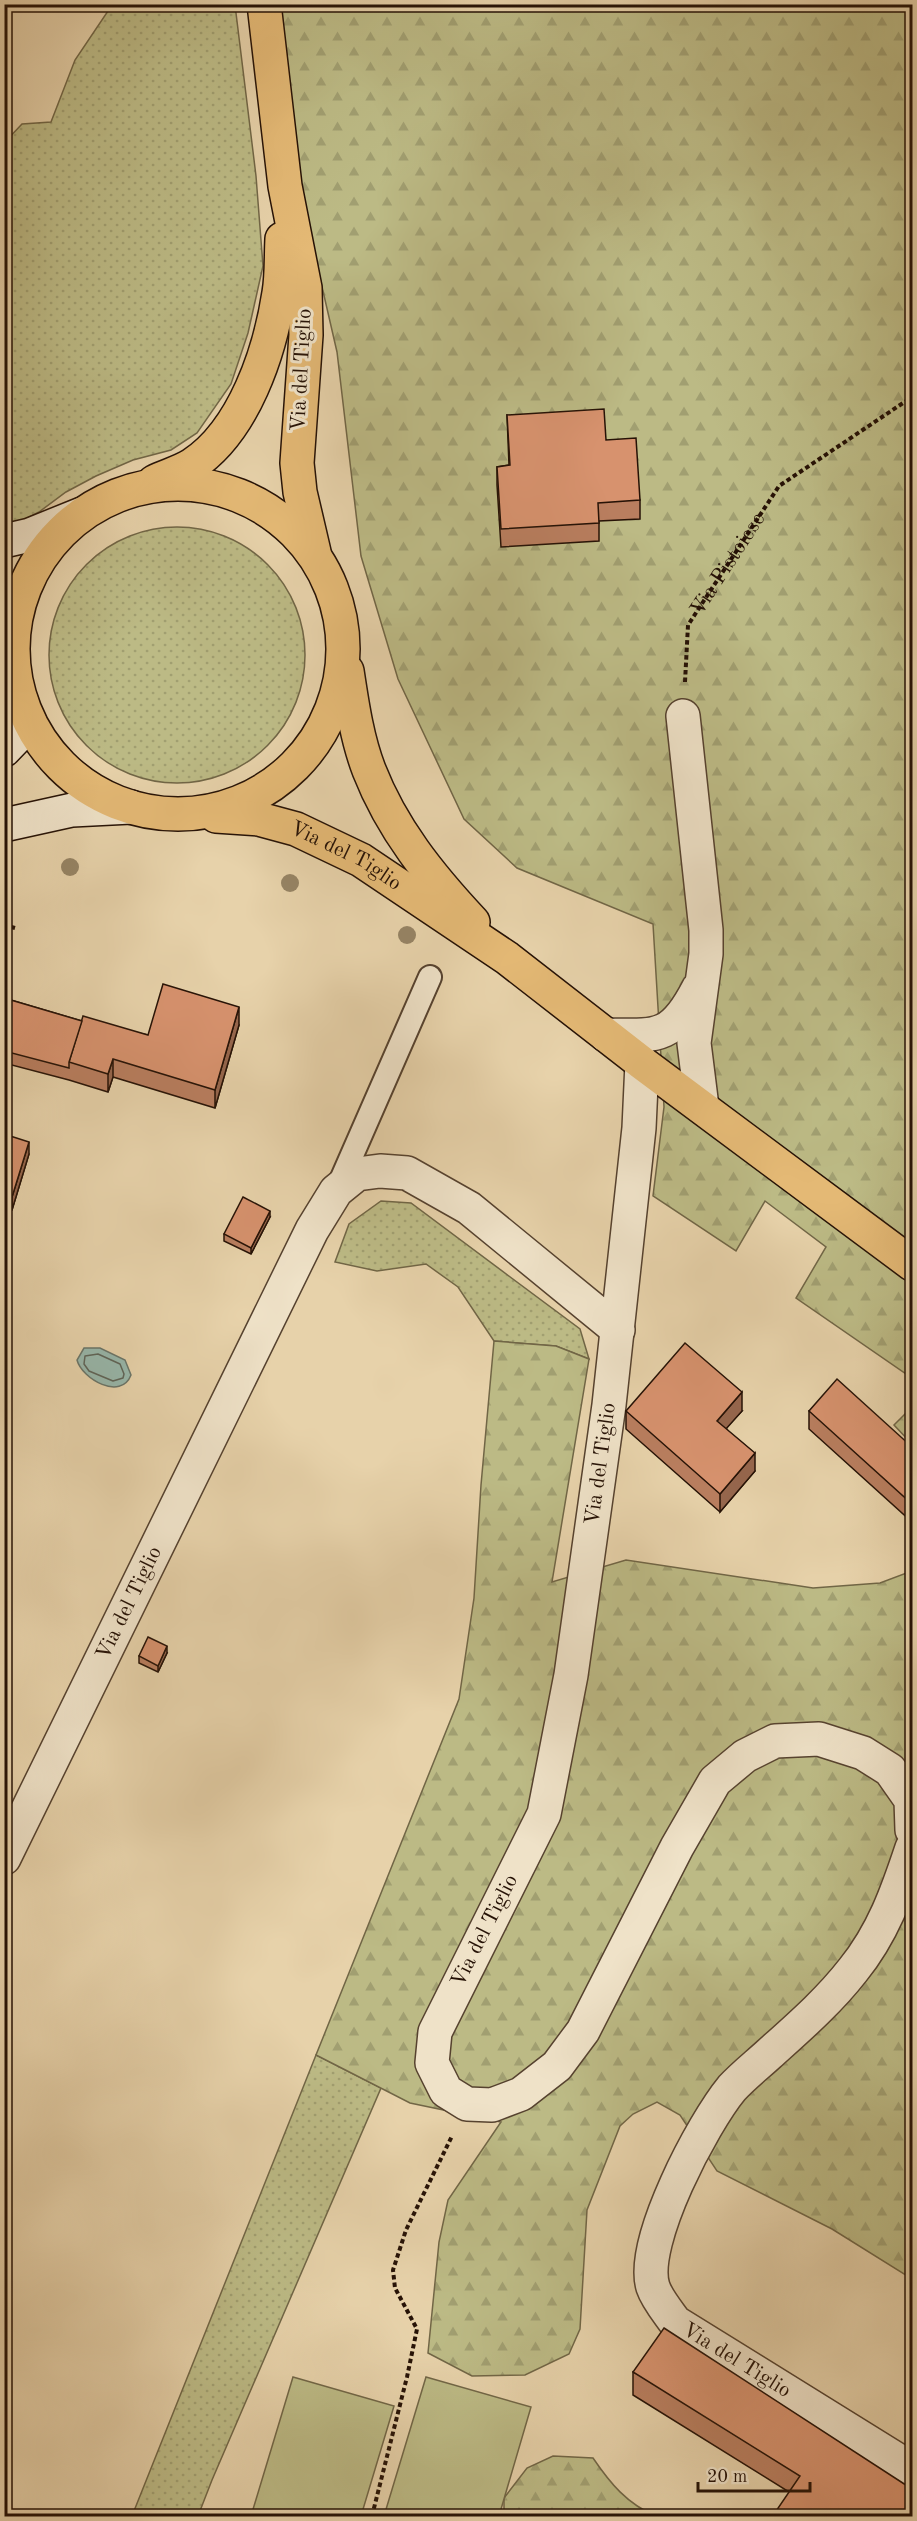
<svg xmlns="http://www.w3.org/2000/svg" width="917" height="2521" font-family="'Old Standard TT',serif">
<defs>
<pattern id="grass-dots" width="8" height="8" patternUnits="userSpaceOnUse" patternTransform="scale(1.5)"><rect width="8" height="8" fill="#bcba85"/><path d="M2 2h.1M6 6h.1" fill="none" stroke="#a19f71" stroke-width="1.8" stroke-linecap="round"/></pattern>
<pattern id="forest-firs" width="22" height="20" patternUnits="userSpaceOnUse" patternTransform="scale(1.5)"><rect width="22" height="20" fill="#bcba85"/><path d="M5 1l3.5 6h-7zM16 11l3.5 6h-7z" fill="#a19f71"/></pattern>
</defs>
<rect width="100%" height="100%" fill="#e7d2aa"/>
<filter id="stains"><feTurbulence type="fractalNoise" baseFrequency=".00333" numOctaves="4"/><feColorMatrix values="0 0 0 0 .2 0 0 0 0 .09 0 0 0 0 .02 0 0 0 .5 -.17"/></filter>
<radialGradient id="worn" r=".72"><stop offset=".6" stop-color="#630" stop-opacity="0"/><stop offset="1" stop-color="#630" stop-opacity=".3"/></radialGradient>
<!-- grass -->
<g fill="url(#grass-dots)" stroke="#716646" stroke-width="1.5">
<path d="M112 5H235L256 176 263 266 248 333 231 384 197 433 171 450 133 460 96 476 66 492 39 512 4 530V143L22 124 51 122 75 60Z"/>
<circle cx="177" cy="655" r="128"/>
<path d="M381 1201 411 1203 580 1329 589 1359 556 1346 494 1341 458 1287 426 1264 377 1271 335 1262 349 1224Z"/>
<path d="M316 2055 381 2088 212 2480 198 2516H132Z"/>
</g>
<!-- forest -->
<g fill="url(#forest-firs)" stroke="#716646" stroke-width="1.5">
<path d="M280 5H912V1378L796 1298 826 1247 765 1201 736 1251 653 1196 664 1107 653 924 517 868 464 819 398 679 361 556 337 352 297 178Z"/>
<path d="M494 1341 556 1346 589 1359 552 1582 626 1560 813 1588 880 1583 909 1572 912 1574V2279L832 2229 717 2171 680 2115 657 2102 633 2114 620 2126 587 2210 580 2329 569 2354 525 2375 472 2376 428 2353 439 2242 448 2200 501 2122 410 2103 316 2055 459 1699 474 1598 481 1485Z"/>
<path d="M912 1407V1444L894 1425Z"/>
<path d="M553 2456 593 2458C610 2483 627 2504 656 2516H504V2498L527 2468Z"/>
</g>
<!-- pitch -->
<g fill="#bcba85" stroke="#716646" stroke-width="1.5">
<path d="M293 2377 394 2406 361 2516H251Z"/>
<path d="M426 2377 531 2407 499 2516H384Z"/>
</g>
<!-- water -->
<path fill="#97b7ab" stroke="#6a7569" stroke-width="1.5" d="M84 1348H100L125 1360 131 1375C121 1401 82 1379 77 1360Z"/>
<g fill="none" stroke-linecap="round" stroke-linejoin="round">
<!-- shore -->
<path stroke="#5e6458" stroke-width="1.5" d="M98 1354 120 1364 124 1374 123 1378 113 1381 89 1371 84 1364 85 1356Z"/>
<!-- lane casing -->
<g stroke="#56422f" stroke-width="26">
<path id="lane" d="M338 1187 430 977"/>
</g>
<!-- street casing -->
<g stroke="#56422f" stroke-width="36">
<g id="street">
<path d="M683 716 706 930V954L694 1043 702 1107"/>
<path d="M606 1035C658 1036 672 1039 698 989"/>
<path d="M642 1063 639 1128 609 1405 571 1675 544 1814 435 2032 432 2063 446 2091 467 2104 492 2105 521 2094 557 2066 583 2031 677 1847 715 1781 745 1756 775 1741 819 1739 863 1753 890 1770 911 1800 912 1830"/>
<path id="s2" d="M912 1848C897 1893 883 1933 853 1970 828 2002 799 2027 769 2054 757 2065 743 2076 732 2088 703 2123 639 2243 653 2287 657 2299 668 2312 675 2322L912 2469"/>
<path id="s3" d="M4 1858 312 1230 336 1191 357 1174 380 1171 407 1173 469 1208 618 1330"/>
</g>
</g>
<!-- secondary casing -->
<g stroke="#261206" stroke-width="36">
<g id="secondary">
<path d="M4 541 30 535 82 514"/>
<path d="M4 683 21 701"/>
<path d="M4 750 30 723"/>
<path d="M4 825 72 810 131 807"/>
</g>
</g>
<!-- primary casing -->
<g stroke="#261206" stroke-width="36">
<g id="primary">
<path d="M264 4 285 186 305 288 306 335 297 463 300 492 314 552"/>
<path d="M154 482C166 476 181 472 192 465 244 431 270 352 279 293 282 276 281 257 282 239"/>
<circle cx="178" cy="649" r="165"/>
<path d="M347 671C352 704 357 739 369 770 392 829 430 876 473 922"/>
<path id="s4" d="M216 816 259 819 296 829 361 860 507 958 642 1063 912 1264"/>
</g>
</g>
<!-- path -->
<g stroke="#261206" stroke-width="4" stroke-dasharray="4.5 3" stroke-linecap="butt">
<path id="s1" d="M685 682 688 625 779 486 912 397"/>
<path d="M4 925 15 928"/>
<path d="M372 2516 407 2377 417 2329 395 2288 393 2270 406 2230 452 2136"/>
</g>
<!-- lane -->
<use href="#lane" stroke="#efe2c8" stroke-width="22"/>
<!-- street -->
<use href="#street" stroke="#efe2c8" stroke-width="33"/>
<!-- secondary -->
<use href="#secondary" stroke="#efe2c8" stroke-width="33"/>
<!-- primary -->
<use href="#primary" stroke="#e4b975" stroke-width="33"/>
</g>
<!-- trees -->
<g fill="#968465">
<circle cx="70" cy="867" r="9"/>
<circle cx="290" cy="883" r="9"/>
<circle cx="407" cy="935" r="9"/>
</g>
<!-- wall -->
<g fill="#b97e5f" stroke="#261206" stroke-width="1.5">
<path d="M507 415 606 440 640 500V519L599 521V541L501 547 497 485V467L509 465Z"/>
<path d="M4 998 82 1021 148 1035 239 1025 215 1108 113 1077 108 1092 69 1080 4 1063Z"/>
<path d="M4 1134 29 1154 12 1210 4 1207Z"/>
<path d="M270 1217 251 1254 224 1241V1234Z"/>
<path d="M626 1411H742L726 1428 755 1471 720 1512 626 1429Z"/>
<path d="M809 1411 912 1447V1522L809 1429Z"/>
<path d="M167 1653 158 1672 139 1663V1656Z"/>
<path d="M633 2372 912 2489 789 2492 633 2395Z"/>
</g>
<!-- shaded-wall -->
<g fill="#96664d" stroke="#261206" stroke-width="1.5">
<path d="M239 1007V1025L215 1108V1090Z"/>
<path d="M113 1059V1077L108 1092V1074Z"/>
<path d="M29 1142V1154L12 1210V1197Z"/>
<path d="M270 1211V1217L251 1254V1248Z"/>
<path d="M742 1392V1411L717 1439V1421Z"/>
<path d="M755 1453V1471L720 1512V1494Z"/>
<path d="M167 1646V1653L158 1672V1666Z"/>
</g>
<!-- building -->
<g fill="#d7926e" stroke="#261206" stroke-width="1.5">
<path d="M604 409 606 440 636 438 640 500 598 503 599 523 501 529 497 467 510 465 507 415Z"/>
<path d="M163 984 239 1007 215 1090 113 1059 108 1074 69 1062 83 1016 148 1035Z"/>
<path d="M4 998 82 1021 69 1062V1068L4 1051Z"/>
<path d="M4 1134 29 1142 12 1197 4 1195Z"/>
<path d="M243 1197 270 1211 251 1248 224 1234Z"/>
<path d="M685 1343 742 1392 717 1421 755 1453 720 1494 626 1411Z"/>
<path d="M837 1379 912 1447V1504L809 1411Z"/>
<path d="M148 1637 167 1646 158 1666 139 1656Z"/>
<path d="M664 2328 912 2489V2517H772L800 2476 633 2372Z"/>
</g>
<g text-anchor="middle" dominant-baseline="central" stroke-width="6" stroke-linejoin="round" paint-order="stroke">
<!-- street labels -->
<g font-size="21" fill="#261206" stroke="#efe2c8">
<text transform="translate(302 370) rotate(-87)">Via del Tiglio</text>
<text stroke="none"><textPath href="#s1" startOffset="130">Via Pistoiese</textPath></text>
<text stroke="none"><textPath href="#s4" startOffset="138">Via del Tiglio</textPath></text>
<text transform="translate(601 1464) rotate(-82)">Via del Tiglio</text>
<text stroke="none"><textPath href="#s3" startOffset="284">Via del Tiglio</textPath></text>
<text transform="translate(485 1931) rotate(-63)">Via del Tiglio</text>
<text stroke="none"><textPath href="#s2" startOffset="638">Via del Tiglio</textPath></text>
</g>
</g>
<!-- margin -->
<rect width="917" height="2521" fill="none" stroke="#e7d2aa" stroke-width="24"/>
<rect x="6" y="6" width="905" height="2509" fill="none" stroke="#261206" stroke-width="3"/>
<rect x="12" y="12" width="893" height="2497" fill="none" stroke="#261206" stroke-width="1.5"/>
<!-- scale -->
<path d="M698 2482v9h112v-9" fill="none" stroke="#261206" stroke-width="3"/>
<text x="707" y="2482" font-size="18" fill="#261206" stroke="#efe2c8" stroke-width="4.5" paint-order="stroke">20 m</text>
<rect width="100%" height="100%" filter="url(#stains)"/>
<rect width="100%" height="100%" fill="url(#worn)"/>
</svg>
